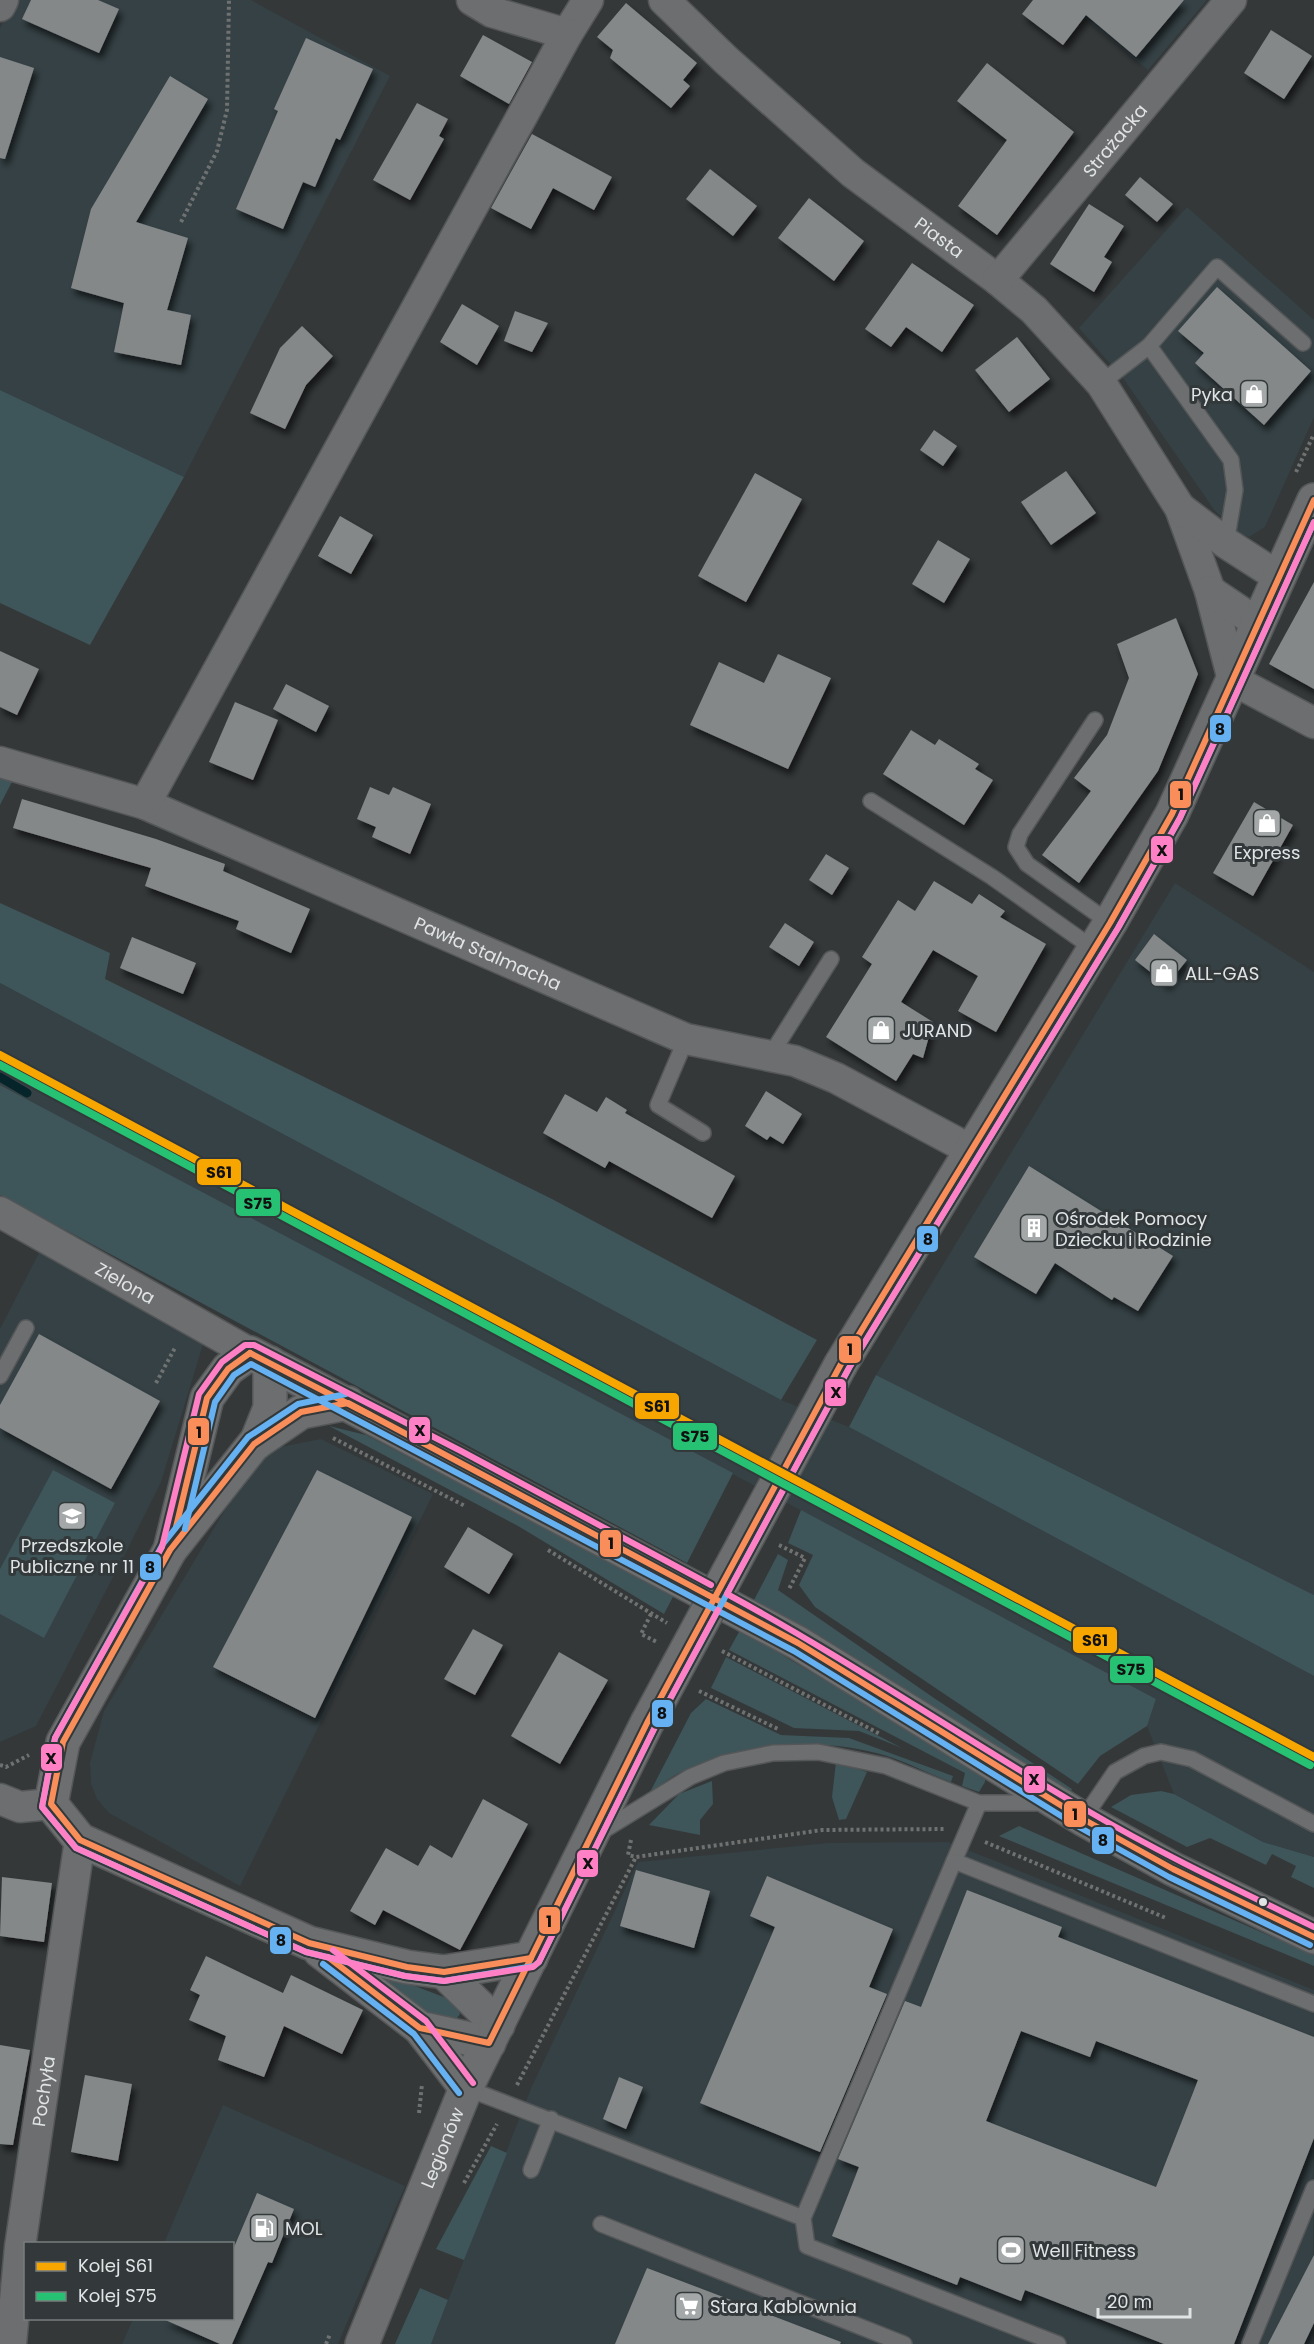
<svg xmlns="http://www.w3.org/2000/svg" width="1314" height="2344" font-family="Poppins,sans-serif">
<defs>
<filter id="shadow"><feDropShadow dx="3.5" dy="6" stdDeviation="3" flood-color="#0009"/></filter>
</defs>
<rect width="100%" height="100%" fill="#343839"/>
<!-- built -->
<g fill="#354145">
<path d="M15 0H251L390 76 184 477 0 390V28Z"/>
<path d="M1062 0H1207L1148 70Z"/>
<path d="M1187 207 1314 320V417L1265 527 1249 537 1239 533 1215 511 1125 381 1079 328Z"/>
<path d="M1175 883 1314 972V1595L876 1375Z"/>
<path d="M0 983 781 1400 849 1427 1314 1676V1857L1263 1842 1174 1794 1147 1726 1156 1699 0 1085Z"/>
<path d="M42 1247 204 1341 161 1482 127 1550 36 1726 0 1742V1329Z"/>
<path d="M321 1439 433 1494 240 1886 109 1813 97 1799 91 1784 90 1763 104 1711 246 1475 275 1448Z"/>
<path d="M948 1842 1314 1990 1313 2344H431L532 2086 638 1862 828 1843Z"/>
<path d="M223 2105 405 2186 338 2344H122L133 2319 232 2318V2244L164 2243Z"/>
</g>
<!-- green -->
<g fill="#3e555a">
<path d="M0 390 184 477 90 645 0 603Z"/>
<path d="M0 773 14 778 0 805Z"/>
<path d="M0 903 110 953 105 979 552 1199 817 1340 781 1400 0 983Z"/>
<path d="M0 1085 733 1473 687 1563 0 1195Z"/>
<path d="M876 1375 1314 1595V1676L849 1427Z"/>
<path d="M329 1426 366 1435 674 1595 664 1614 518 1526Z"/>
<path d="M53 1470 115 1503 44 1638 0 1614V1569Z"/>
<path d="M801 1510 1156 1699 1147 1726 1100 1756 1078 1784 815 1607 799 1585 813 1555 788 1543Z"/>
<path d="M778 1554 788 1560 778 1590 934 1698 1072 1789 1070 1793 822 1637 754 1600Z"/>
<path d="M740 1630 985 1775V1782L979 1792 962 1786 965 1773 729 1650Z"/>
<path d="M726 1657 902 1748 859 1731 794 1728 711 1688Z"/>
<path d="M706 1699 781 1735 849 1738 953 1776 951 1782C930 1774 908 1763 887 1756 821 1736 751 1743 688 1769 674 1774 661 1785 649 1794L691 1713Z"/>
<path d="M836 1762 867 1772 846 1819 839 1820 832 1797Z"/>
<path d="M712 1781 713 1804 700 1820V1835L649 1825 679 1794Z"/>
<path d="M1161 1791 1174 1794 1263 1842 1314 1857V1888L1291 1877 1296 1866 1272 1854 1266 1865 1210 1838 1187 1847 1111 1807 1131 1795Z"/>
<path d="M1019 1826 1314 1955V1966L999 1836Z"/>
<path d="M363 1966 454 2001 460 2014 454 2022H442L356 1969Z"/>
<path d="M491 2146 507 2153 464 2260 436 2249Z"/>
<path d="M420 2288 448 2300 431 2344H395Z"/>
</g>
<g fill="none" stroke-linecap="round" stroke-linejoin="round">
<!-- stream -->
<path stroke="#05252b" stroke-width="9" d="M0 1077 27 1093"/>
</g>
<!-- building -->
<g fill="#858889" fill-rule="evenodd" filter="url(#shadow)">
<path d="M31 0H98L119 9 99 53 22 19Z"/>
<path d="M1033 0H1184L1136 57 1086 15 1063 45 1022 14Z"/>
<path d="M626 3 697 63 683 80 690 86 671 108 610 58 613 50 597 37Z"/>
<path d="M1271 30 1312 56 1284 99 1244 73Z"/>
<path d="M483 35 532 62 509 104 460 76Z"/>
<path d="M306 38 373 69 340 140 336 138 315 187 303 182 283 229 236 209 278 111 274 109Z"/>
<path d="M0 57 34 68 5 159 0 158Z"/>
<path d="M987 63 1074 132 997 235 958 206 1007 140 957 101Z"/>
<path d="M170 76 208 99 136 222 188 238 167 310 191 315 181 365 114 352 124 303 71 288 91 209Z"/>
<path d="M417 103 448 119 439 136 444 139 410 200 373 180Z"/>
<path d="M532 134 612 177 594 210 553 188 531 229 491 208Z"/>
<path d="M710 169 757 206 733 236 686 199Z"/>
<path d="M1140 177 1173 204 1157 222 1125 195Z"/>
<path d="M809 198 864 241 834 281 778 238Z"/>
<path d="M1089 204 1124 226 1104 257 1112 262 1094 292 1050 264Z"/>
<path d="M912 263 974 305 942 352 906 327 891 347 865 329Z"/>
<path d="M1217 287 1311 371 1264 425 1195 363 1204 353 1178 331Z"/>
<path d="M462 304 499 326 477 365 440 342Z"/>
<path d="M515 311 548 323 532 352 504 341Z"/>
<path d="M302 326 333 356 306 385 285 429 250 413 280 348Z"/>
<path d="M1017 337 1050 379 1009 412 975 370Z"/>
<path d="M934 430 957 446 943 466 920 450Z"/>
<path d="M1066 471 1096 513 1051 545 1021 502Z"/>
<path d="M755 473 802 499 746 602 698 576Z"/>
<path d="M340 516 373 535 351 574 318 556Z"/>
<path d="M938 540 970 559 944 603 912 584Z"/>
<path d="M1314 582V689L1269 664Z"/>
<path d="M1176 618 1198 674 1158 771 1079 883 1042 855 1091 791 1074 778 1107 735 1129 678 1117 644Z"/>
<path d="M0 651 39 669 17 715 0 707Z"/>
<path d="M778 654 831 678 788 769 690 725 719 662 764 683Z"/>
<path d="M286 684 329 706 316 732 273 709Z"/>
<path d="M235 702 278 720 253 780 209 762Z"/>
<path d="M911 730 935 745 939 739 979 764 975 769 993 780 964 825 883 774Z"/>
<path d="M370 787 389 795 393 787 431 804 410 854 372 837 376 827 357 819Z"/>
<path d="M22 799 156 839 225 864 223 871 310 909 291 953 236 929 239 921 145 886 151 868 13 828Z"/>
<path d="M1254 802 1293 825 1253 896 1213 873Z"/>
<path d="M826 854 849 868 832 895 809 880Z"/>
<path d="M934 881 972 904 979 894 1005 911 1000 917 1046 944 996 1032 958 1011 978 976 933 950 901 1002 933 1022 923 1058 913 1054 896 1081 826 1037 872 964 862 957 898 900 915 911Z"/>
<path d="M785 923 814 942 799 966 769 947Z"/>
<path d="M1154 934 1187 960 1167 985 1135 960Z"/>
<path d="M132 937 196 963 183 994 120 968Z"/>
<path d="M766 1091 802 1114 783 1144 770 1136 767 1140 745 1126Z"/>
<path d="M565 1094 597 1112 606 1097 627 1110 625 1113 735 1176 712 1218 609 1161 605 1168 543 1133Z"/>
<path d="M1029 1166 1173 1256 1138 1311 1114 1297 1112 1300 1055 1263 1036 1294 974 1257Z"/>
<path d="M39 1334 160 1401 111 1489 0 1428V1405Z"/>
<path d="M317 1470 412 1517 315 1718 213 1667Z"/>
<path d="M468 1527 513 1554 489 1594 444 1567Z"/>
<path d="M473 1629 503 1645 475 1695 444 1679Z"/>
<path d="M559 1652 608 1680 560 1764 511 1736Z"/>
<path d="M483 1799 528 1824 460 1950 383 1910 375 1925 350 1911 386 1848 418 1866 430 1845 452 1858Z"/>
<path d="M636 1870 710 1891 694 1948 620 1926Z"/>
<path d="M767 1876 893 1929 869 1987 887 1994 820 2152 700 2103 775 1927 750 1916Z"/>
<path d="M2 1877 52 1883 44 1942 0 1936Z"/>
<path d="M967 1890 1062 1927 1058 1937 1314 2037V2138L1234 2344H1164L1025 2290 1021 2301 960 2277 957 2285 832 2236 859 2167 838 2159 905 2001 921 2007ZM1021 2031 1090 2057 1096 2041 1198 2080 1156 2187 986 2121Z"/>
<path d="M206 1956 283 1993 291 1975 363 2010 342 2054 284 2026 264 2077 218 2060 226 2036 189 2020 200 1995 190 1990Z"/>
<path d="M0 2045 30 2050 13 2145 0 2144Z"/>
<path d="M85 2075 132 2084 118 2161 71 2152Z"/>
<path d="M619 2077 643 2087 626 2129 603 2119Z"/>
<path d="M257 2193 294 2209 272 2263 268 2262 232 2344H220L163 2319H232V2252Z"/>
<path d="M1314 2255V2323L1304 2344H1268Z"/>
<path d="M647 2268 841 2342 840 2344H615Z"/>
</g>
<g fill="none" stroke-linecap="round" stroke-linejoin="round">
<!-- service casing -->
<g stroke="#545657" stroke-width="18">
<g id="service">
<path d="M1149 346 1217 267 1303 343"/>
<path d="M1101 383 1149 346 1231 460 1235 490 1226 543"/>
<path d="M1095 720 1020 834 1016 847 1027 864 1110 923"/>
<path d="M871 801 992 877 1094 949"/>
<path d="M686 1039 658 1105 703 1133"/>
<path d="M770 1056 831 959"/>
<path d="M0 1376 26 1328"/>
<path d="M1083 1819 1115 1772 1144 1756 1161 1752 1192 1759 1314 1824"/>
<path d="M599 1833 690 1777 724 1763 773 1753 818 1752 886 1766 979 1803H1045"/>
<path d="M954 1861 979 1803"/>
<path d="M466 2088 803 2218"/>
<path d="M531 2170 551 2119"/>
<path d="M601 2224 904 2344"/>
<path d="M1058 2344 807 2246 803 2218 954 1861 1314 2004"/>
<path d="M1250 2344 1314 2188"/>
</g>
</g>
<!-- minor casing -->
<g stroke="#545657" stroke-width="33">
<g id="minor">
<path d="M472 0 492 12 567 34 588 0"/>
<path id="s1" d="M664 0 726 60 853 173 998 280 1034 310 1101 383 1180 508 1210 591 1233 680 1314 723"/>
<path d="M0 6 3 0"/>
<path id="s2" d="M998 280 1231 0"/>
<path d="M1180 508 1226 543 1279 577"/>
<path d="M1210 591 1259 624"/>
<path id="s3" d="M0 762 145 804 686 1039 795 1061 836 1078 971 1150"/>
<path d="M145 804 567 34"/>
<path id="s4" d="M0 1212 250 1353"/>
<path d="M0 1799 20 1807 51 1804"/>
<path id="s5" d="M11 2344 20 2247 80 1840"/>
</g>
</g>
<!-- tertiary casing -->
<g stroke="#545657" stroke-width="36">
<g id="tertiary">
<path d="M841 1364 1110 923 1172 814 1314 500"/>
<path d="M348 1403 301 1412 254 1444 170 1550 63 1742 51 1804 80 1840 309 1943 407 1967 444 1972 531 1958"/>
<path d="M256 1443 270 1408V1363"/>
<path d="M170 1550 207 1398 228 1369 250 1353 798 1643 1083 1819 1173 1869 1314 1937"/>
<path d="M320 1951 420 2028 466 2088"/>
<path d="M444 1972 498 2025"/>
<path d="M420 2028 489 2043"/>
<path id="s6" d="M362 2344 466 2088 647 1723"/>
</g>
</g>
<!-- path -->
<g stroke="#707272" stroke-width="4" stroke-dasharray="3 3" stroke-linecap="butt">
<path d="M181 222 217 151 227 110 229 0"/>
<path d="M1296 472 1314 434"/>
<path d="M156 1383 176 1346"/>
<path d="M333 1438 465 1506"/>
<path d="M779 1545 805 1558 789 1589"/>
<path d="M548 1550 667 1623"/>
<path d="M651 1614 641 1634 657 1642"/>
<path d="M722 1651 880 1734"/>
<path d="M699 1691 778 1729"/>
<path d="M0 1765 6 1767 29 1755"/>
<path d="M631 1840 628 1855 636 1857 822 1830 944 1829"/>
<path d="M985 1842 1166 1918"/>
<path d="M517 2085 636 1857"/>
<path d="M419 2113 422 2084"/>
<path d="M464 2183 497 2124"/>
<path d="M326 2344 330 2334"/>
</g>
<!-- service -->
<use href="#service" stroke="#6c6e6f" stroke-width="15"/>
<!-- minor -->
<use href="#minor" stroke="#6c6e6f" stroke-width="30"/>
<!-- tertiary -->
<use href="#tertiary" stroke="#6c6e6f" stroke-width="33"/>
<!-- tertiary-bridge casing -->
<g stroke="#545657" stroke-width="36" stroke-linecap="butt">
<path id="tertiary-bridge" d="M647 1723 841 1364"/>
</g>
<!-- tertiary-bridge -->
<use href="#tertiary-bridge" stroke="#6c6e6f" stroke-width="33"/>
<!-- bus-1 casing -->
<g stroke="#33393a" stroke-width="10">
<g id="bus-1">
<path d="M250 1353 370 1415"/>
<path d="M176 1527 207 1398 228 1369 250 1353"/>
<path d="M328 1957 420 2028 489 2043 647 1723 841 1364 1110 923 1172 814 1314 500"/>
<path d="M531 1958 444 1972 407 1967 309 1943 80 1840 51 1804 63 1742 170 1550 254 1444 301 1412 348 1403 798 1643 1083 1819 1173 1869 1314 1937"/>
</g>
</g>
<!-- bus-2 casing -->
<g stroke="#33393a" stroke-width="10">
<g id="bus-2">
<path d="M346 1394 298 1404 248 1437 163 1544 55 1738 42 1807 76 1848 306 1952 405 1976 444 1981 534 1966 539 1962 655 1727 849 1368 1118 928 1180 818 1314 522"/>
<path d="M185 1529 215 1402 234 1375 251 1364 794 1651 1079 1827 1169 1877 1310 1945"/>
<path d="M323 1964 414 2034 459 2093"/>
</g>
</g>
<!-- bus-3 casing -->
<g stroke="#33393a" stroke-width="10">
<g id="bus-3">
<path d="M1314 522 1180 818 1118 928 849 1368 727 1594C851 1661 967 1741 1088 1811 1161 1854 1238 1890 1314 1927"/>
<path d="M711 1585 461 1451 254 1345H245L222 1362 199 1394 162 1547 55 1738 42 1807 76 1848 306 1952 405 1976 444 1981 533 1967 539 1962 655 1727 718 1610"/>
<path d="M333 1950 426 2021 473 2083"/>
</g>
</g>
<!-- bus-1 -->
<use href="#bus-1" stroke="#fa8e5a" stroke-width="6"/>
<!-- bus-2 -->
<use href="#bus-2" stroke="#66b1f2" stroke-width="6"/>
<!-- bus-3 -->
<use href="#bus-3" stroke="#ff80c5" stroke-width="6"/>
<!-- rail-1 casing -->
<g stroke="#33393a" stroke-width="12">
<path id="rail-1" d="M0 1055 1314 1757"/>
</g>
<!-- rail-2 casing -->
<g stroke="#33393a" stroke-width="12">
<path id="rail-2" d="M0 1065 1310 1765"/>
</g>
<!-- rail-1 -->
<use href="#rail-1" stroke="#f7a600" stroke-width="8"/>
<!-- rail-2 -->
<use href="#rail-2" stroke="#26c172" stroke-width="8"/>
</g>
<!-- icons -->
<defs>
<g id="shop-square" transform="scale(1.5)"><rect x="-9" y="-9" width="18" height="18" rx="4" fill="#a4a8a9" stroke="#33393a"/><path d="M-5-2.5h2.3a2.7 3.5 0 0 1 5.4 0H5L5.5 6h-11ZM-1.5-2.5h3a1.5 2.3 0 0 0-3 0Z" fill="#fff"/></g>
<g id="building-square" transform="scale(1.5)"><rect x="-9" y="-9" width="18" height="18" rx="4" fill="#a4a8a9" stroke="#33393a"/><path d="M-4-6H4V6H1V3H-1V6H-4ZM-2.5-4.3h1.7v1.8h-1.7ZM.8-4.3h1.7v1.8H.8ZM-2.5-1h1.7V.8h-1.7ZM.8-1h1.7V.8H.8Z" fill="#fff"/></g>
<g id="school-square" transform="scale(1.5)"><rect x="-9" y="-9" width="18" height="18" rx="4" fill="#a4a8a9" stroke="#33393a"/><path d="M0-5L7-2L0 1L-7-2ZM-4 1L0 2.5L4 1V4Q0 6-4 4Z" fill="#fff"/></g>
<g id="fuel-square" transform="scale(1.5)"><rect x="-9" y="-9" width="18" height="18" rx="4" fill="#a4a8a9" stroke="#33393a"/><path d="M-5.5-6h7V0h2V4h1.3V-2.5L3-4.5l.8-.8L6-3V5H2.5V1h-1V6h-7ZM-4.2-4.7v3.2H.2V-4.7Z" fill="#fff"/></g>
<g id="stadium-square" transform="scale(1.5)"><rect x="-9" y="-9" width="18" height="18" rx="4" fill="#a4a8a9" stroke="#33393a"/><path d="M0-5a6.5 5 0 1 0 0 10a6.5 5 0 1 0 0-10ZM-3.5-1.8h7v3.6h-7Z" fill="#fff"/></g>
<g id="supermarket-square" transform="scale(1.5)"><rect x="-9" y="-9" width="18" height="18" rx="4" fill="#a4a8a9" stroke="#33393a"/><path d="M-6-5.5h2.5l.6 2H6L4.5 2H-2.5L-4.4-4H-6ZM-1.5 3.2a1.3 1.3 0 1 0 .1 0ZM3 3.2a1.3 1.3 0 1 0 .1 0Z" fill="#fff"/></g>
</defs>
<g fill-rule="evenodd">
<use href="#shop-square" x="1254" y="394"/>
<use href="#shop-square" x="1267" y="823"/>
<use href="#shop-square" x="1164" y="973"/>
<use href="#shop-square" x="881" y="1030"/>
<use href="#building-square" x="1034" y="1228"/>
<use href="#school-square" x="72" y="1516"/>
<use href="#fuel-square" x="264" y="2228"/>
<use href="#stadium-square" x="1011" y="2250"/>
<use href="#supermarket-square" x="689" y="2306"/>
</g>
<!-- markers -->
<circle fill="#e0e4e5" stroke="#33393a" stroke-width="2" cx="1263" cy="1902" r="5"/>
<g text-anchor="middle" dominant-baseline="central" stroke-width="6" stroke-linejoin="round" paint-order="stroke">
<!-- street labels -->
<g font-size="18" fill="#e0e4e5" stroke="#33393a">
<text stroke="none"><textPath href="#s2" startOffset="182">Strażacka</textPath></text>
<text stroke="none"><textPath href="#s1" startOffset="364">Piasta</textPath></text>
<text stroke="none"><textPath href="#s3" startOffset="525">Pawła Stalmacha</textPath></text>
<text stroke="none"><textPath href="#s4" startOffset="144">Zielona</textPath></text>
<text stroke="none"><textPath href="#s5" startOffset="255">Pochyła</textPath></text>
<text stroke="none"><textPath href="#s6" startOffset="212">Legionów</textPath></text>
</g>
<!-- poi labels -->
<g font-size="18" fill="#e0e4e5" stroke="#33393a" text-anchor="start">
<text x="1233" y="394" text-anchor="end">Pyka</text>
<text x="1267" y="852" text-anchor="middle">Express</text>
<text x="1185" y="973">ALL-GAS</text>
<text x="902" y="1030">JURAND</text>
<text x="1055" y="1218">Ośrodek Pomocy<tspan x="1055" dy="21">Dziecku i Rodzinie</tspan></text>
<text x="72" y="1545" text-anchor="middle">Przedszkole<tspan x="72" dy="21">Publiczne nr 11</tspan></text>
<text x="285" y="2228">MOL</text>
<text x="1032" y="2250">Well Fitness</text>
<text x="710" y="2306">Stara Kablownia</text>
</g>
</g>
<g stroke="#33393a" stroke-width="2">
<rect x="1209" y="714" width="23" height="29" rx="6" fill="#66b1f2"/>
<rect x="1169" y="780" width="23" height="29" rx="6" fill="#fa8e5a"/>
<rect x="1150" y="835" width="24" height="29" rx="6" fill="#ff80c5"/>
<rect x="196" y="1158" width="46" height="28" rx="6" fill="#f7a600"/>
<rect x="235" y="1188" width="46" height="29" rx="6" fill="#26c172"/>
<rect x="916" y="1225" width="23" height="28" rx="6" fill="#66b1f2"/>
<rect x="838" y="1335" width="24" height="29" rx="6" fill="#fa8e5a"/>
<rect x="824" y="1378" width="23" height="29" rx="6" fill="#ff80c5"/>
<rect x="634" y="1392" width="46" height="28" rx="6" fill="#f7a600"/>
<rect x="408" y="1416" width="23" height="28" rx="6" fill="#ff80c5"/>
<rect x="187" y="1417" width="23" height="29" rx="6" fill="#fa8e5a"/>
<rect x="672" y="1422" width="46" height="29" rx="6" fill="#26c172"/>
<rect x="599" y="1529" width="23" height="29" rx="6" fill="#fa8e5a"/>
<rect x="139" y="1553" width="23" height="28" rx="6" fill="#66b1f2"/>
<rect x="1072" y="1626" width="46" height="28" rx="6" fill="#f7a600"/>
<rect x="1109" y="1655" width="45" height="29" rx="6" fill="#26c172"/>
<rect x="651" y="1699" width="23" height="29" rx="6" fill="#66b1f2"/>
<rect x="40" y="1743" width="23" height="29" rx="6" fill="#ff80c5"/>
<rect x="1023" y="1765" width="23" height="29" rx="6" fill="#ff80c5"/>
<rect x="1063" y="1800" width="24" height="28" rx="6" fill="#fa8e5a"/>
<rect x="1091" y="1826" width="24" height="29" rx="6" fill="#66b1f2"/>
<rect x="576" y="1849" width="23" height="29" rx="6" fill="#ff80c5"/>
<rect x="538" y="1906" width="23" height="29" rx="6" fill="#fa8e5a"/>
<rect x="269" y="1926" width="23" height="29" rx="6" fill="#66b1f2"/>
</g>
<g font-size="16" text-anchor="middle" font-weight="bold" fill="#111">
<text x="1220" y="735">8</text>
<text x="1181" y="800">1</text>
<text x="1162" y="856">X</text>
<text x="219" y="1178">S61</text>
<text x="258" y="1209">S75</text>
<text x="928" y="1245">8</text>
<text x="850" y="1355">1</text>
<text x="836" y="1398">X</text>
<text x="657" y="1412">S61</text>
<text x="420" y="1436">X</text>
<text x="199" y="1438">1</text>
<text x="695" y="1442">S75</text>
<text x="611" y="1549">1</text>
<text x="150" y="1573">8</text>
<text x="1095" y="1646">S61</text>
<text x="1131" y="1675">S75</text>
<text x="662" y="1719">8</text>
<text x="51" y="1764">X</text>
<text x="1034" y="1785">X</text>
<text x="1075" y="1820">1</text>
<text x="1103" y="1846">8</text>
<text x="588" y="1869">X</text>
<text x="549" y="1927">1</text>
<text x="281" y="1946">8</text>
</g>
<!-- legend -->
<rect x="24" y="2242" width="210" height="78" fill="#33393a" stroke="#787d7e" stroke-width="1.5"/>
<rect x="36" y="2262" width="30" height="9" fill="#f7a600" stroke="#787d7e" stroke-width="1.5"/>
<text x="78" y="2272" font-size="18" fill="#e0e4e5">Kolej S61</text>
<rect x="36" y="2292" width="30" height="9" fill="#26c172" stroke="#787d7e" stroke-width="1.5"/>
<text x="78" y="2302" font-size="18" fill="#e0e4e5">Kolej S75</text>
<!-- scale -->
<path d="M1098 2308v9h92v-9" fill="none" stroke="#e0e4e5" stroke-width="3"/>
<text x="1107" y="2308" font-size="18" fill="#e0e4e5" stroke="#33393a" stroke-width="4.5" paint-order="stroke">20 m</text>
</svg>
